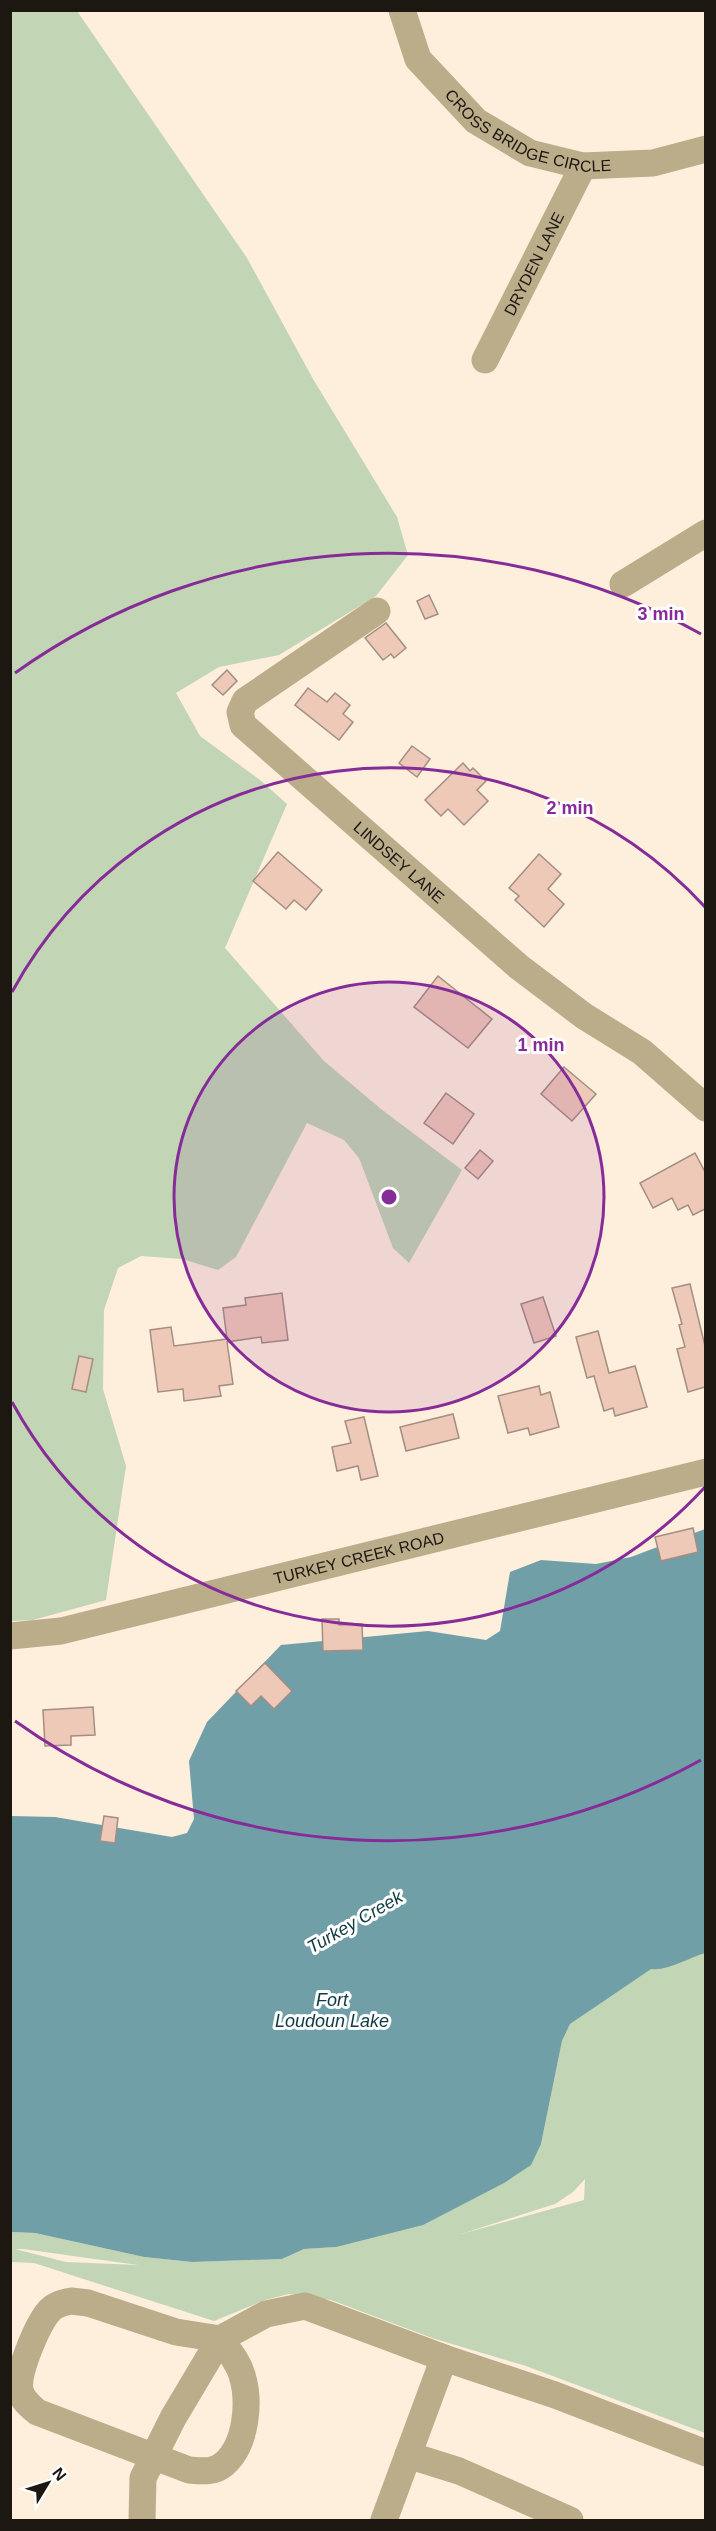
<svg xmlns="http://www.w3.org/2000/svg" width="716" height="2531" font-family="Arial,sans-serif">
<rect width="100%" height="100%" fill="#feeedc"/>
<!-- green -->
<g fill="#c2d5b4" fill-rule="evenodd">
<path d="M10 11H77L247 258 313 379 397 517 408 555 376 596 279 655 219 667 176 693 200 736 260 780 287 804 225 948 324 1061 381 1109 462 1170 409 1263 393 1248 359 1158 344 1140 307 1123 236 1257 218 1270 182 1259 141 1256 118 1268 104 1310 103 1389 126 1466 106 1600 33 1620 11 1621Z"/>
<path d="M705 1952V2433L526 2366 432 2338 331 2300 289 2294 265 2300 214 2321 34 2263 11 2262 10 2232 35 2233 144 2257 192 2262 282 2259 304 2249 336 2247 541 2144 562 2041 570 2024 594 2007 650 1958ZM585 2179 584 2200 461 2234 555 2204 573 2192ZM15 2249H23L138 2265 66 2262Z"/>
</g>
<!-- water -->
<path fill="#719fa7" d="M705 1529V1953C688 1958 668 1971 651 1969L570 2024 562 2041 541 2144 531 2165 504 2183 423 2225 336 2247 304 2249 282 2259 192 2262 144 2257 35 2233 11 2232V1816L55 1817 172 1837 187 1833 194 1819 189 1761 207 1722 281 1645 428 1631 486 1640 500 1631 510 1572 541 1560 596 1564 631 1557Z"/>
<!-- building -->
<g fill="#efc9b7" stroke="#a38e84" stroke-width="1.5">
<path d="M429 595 438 614 425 619 417 601Z"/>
<path d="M386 623 406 648 394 658 391 654 383 660 365 638Z"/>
<path d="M227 670 237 681 223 695 212 685Z"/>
<path d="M308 688 327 702 335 693 350 705 343 714 353 722 339 740 295 705Z"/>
<path d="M412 746 430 759 417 777 399 763Z"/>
<path d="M463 763 470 771 473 768 486 781 477 790 488 801 464 825 448 809 441 816 425 800Z"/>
<path d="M278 852 322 890 306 910 294 900 286 909 253 881Z"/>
<path d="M539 854 561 874 548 889 564 904 544 927 515 900 519 896 509 888Z"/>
<path d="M438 976 492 1019 468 1048 414 1007Z"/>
<path d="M564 1067 596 1094 572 1121 541 1094Z"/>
<path d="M446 1093 474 1114 453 1144 424 1123Z"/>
<path d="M480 1150 493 1161 478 1179 465 1168Z"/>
<path d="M695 1153 705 1172V1209L693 1215 688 1205 678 1210 672 1198 653 1208 640 1183Z"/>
<path d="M690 1284 705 1346V1387L688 1392 677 1349 685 1347 679 1325 682 1324 672 1288Z"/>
<path d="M282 1293 288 1340 262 1343 261 1337 227 1342 233 1384 219 1386 221 1396 184 1401 183 1389 158 1392 150 1330 171 1327 174 1346 227 1339 223 1308 246 1305 245 1298Z"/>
<path d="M543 1297 556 1336 534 1343 521 1304Z"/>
<path d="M598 1331 609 1373 635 1366 647 1407 615 1416 613 1408 604 1411 594 1376 587 1378 576 1337Z"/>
<path d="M79 1356 93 1359 86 1392 72 1389Z"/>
<path d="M539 1386 541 1395 550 1392 559 1427 530 1435 528 1428 508 1433 498 1396Z"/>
<path d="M453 1414 459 1438 406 1451 400 1427Z"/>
<path d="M364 1417 378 1476 361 1480 358 1466 337 1471 332 1447 351 1443 345 1421Z"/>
<path d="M693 1528 698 1552 661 1561 655 1537Z"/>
<path d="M322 1619H339V1625L362 1624 363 1650 323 1651Z"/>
<path d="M265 1663 292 1691 274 1709 261 1696 251 1706 236 1691Z"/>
<path d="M93 1707 95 1735 71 1736V1745L45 1746 43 1710Z"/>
<path d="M104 1816 118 1818 115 1843 100 1841Z"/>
</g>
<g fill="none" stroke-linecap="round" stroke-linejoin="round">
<!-- minor -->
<g stroke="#bbac8a" stroke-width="27">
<path id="s1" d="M402 10 418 59 476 121 530 153 583 166 653 163 706 149"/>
<path id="s2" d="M485 360 583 166"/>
<path d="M623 584 706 533"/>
<path id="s3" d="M377 611 245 701 240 712 243 725 519 967 584 1016 642 1052 706 1108"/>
<path id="s4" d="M10 1636 61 1631 706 1472"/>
<path d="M71 2301 88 2303 176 2332 220 2339C229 2351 238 2361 242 2375 250 2401 247 2444 224 2464 214 2473 201 2471 189 2470L37 2412C30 2406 22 2400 20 2390 17 2372 38 2323 50 2310 56 2304 63 2303 71 2301Z"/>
<path d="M408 2455 459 2471 570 2520"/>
<path d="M142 2520 143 2478 173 2418 220 2339 266 2314 305 2306 444 2358 555 2395 706 2453"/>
<path d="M384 2520 444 2358"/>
</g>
</g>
<!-- distance rings -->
<circle cx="389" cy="1197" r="215" fill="#862c98" fill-opacity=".12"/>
<g fill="none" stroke="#862c98" stroke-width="3">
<circle cx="389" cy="1197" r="215"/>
<path d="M705 1487A429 429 0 0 1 12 1402M12 992A429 429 0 0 1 705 907"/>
<path d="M701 1760A644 644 0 0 1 15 1721M15 673A644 644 0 0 1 701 634"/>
</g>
<g text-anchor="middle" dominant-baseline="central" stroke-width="6" stroke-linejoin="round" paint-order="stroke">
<!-- street labels -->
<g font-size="16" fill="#1c1711" stroke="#fff">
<text stroke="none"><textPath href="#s1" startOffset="189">CROSS BRIDGE CIRCLE</textPath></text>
<text stroke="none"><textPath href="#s2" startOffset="108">DRYDEN LANE</textPath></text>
<text stroke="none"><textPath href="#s3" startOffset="393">LINDSEY LANE</textPath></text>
<text stroke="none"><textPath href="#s4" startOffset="358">TURKEY CREEK ROAD</textPath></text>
</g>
<!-- water labels -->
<g font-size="18" font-style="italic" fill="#0e3a41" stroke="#fff">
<text transform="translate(355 1922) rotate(-30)">Turkey Creek</text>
<text x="332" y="2000">Fort<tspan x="332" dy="21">Loudoun Lake</tspan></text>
</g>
</g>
<circle cx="389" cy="1197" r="9" fill="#862c98" stroke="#fff" stroke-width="3"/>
<g font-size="18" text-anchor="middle" font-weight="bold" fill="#862c98" stroke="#fff" stroke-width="6" stroke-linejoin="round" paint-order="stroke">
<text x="661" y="620">3 min</text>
<text x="570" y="814">2 min</text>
<text x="541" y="1051">1 min</text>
</g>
<!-- border -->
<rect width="716" height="2531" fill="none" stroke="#1c1711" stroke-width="24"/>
<!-- north arrow -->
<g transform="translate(48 2483) rotate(52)" stroke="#ffffff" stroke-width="4.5" paint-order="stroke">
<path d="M0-4.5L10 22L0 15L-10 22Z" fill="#1c1711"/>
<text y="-9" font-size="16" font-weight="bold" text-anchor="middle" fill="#1c1711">N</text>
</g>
</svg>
